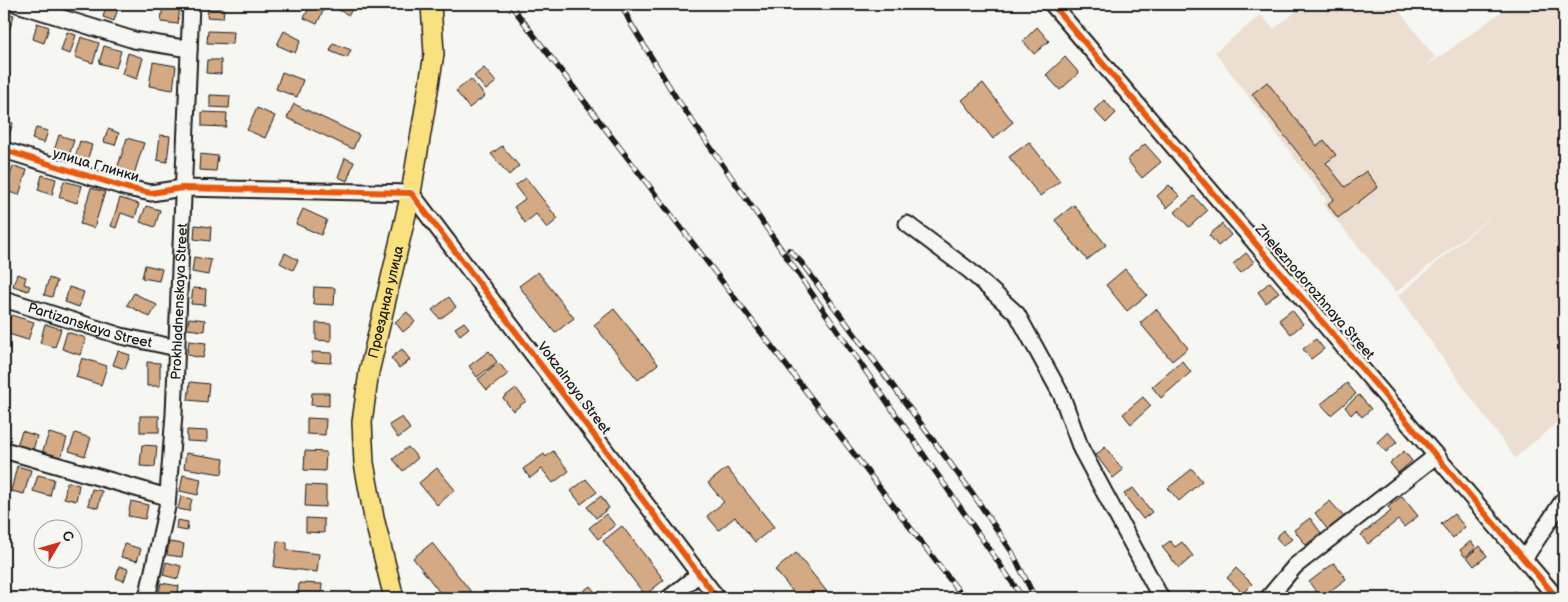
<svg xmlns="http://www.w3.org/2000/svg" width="1568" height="602" font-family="'Balsamiq Sans',sans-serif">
<rect width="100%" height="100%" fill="#f6f6f2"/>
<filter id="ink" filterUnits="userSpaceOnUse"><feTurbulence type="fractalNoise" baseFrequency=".02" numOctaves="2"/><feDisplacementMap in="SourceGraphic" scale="10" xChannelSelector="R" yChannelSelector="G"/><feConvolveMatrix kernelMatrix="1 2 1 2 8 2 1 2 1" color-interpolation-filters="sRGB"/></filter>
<g filter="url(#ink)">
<!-- built -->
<path fill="#ecdfd1" d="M1305 4H1394L1435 57 1427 66 1512 4H1564V417L1515 458 1398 296 1495 213 1396 292 1323 204 1327 201 1215 52 1261 15 1274 29Z"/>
<!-- building -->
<g fill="#d3aa84" stroke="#1c1c1c">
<path d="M107 4 119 5 114 21 103 17Z"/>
<path d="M163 4H180L178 24 161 22Z"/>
<path d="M311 4 324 9 317 24 304 18Z"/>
<path d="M331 4H354L349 15 330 6Z"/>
<path d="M208 9H224L223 18 207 17Z"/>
<path d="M4 12 14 15 5 44H4Z"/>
<path d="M37 23 49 27 44 43 33 39Z"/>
<path d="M1037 27 1049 41 1034 54 1023 41Z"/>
<path d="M208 31 234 32 233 44 207 43Z"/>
<path d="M284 31 301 40 295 53 277 45Z"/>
<path d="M67 32 76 35 70 54 61 51Z"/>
<path d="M81 37 99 43 93 63 75 57Z"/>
<path d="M333 43 351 50 347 58 330 51Z"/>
<path d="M104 46 121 51 116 68 99 63Z"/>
<path d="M128 53 143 58 137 79 122 74Z"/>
<path d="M1065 57 1079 73 1060 90 1046 75Z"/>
<path d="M207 60H221V74L206 73Z"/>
<path d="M153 62 176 66 173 90 149 86Z"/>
<path d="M484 68 496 82 486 90 474 76Z"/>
<path d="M282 72 303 80 297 97 276 89Z"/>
<path d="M471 79 485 96 469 108 456 91Z"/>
<path d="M1267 82 1317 146 1324 140 1336 155 1326 163 1345 187 1366 171 1378 187 1338 218 1328 204 1334 199 1252 94Z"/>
<path d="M983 83 1013 122 993 139 962 100Z"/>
<path d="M210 95 230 96 229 108 210 107Z"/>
<path d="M1104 100 1116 113 1106 123 1094 110Z"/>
<path d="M294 104 359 135 353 149 287 118Z"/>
<path d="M257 108 275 116 265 138 247 130Z"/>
<path d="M202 112 227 113 226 127 202 126Z"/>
<path d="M4 121 13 123 8 139 4 137Z"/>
<path d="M36 128 48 131 44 143 32 139Z"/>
<path d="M108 129 119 133 115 145 104 142Z"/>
<path d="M59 135 74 140 69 156 54 151Z"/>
<path d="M160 135 170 136 167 162 157 160Z"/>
<path d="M127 138 144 143 134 174 117 169Z"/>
<path d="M80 141 92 145 87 161 75 157Z"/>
<path d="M1029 142 1060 181 1040 196 1009 157Z"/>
<path d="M1145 144 1161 162 1142 178 1127 160Z"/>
<path d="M502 146 519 166 509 175 491 154Z"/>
<path d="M200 154 218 156 216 171 199 170Z"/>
<path d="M345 158 354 162 347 181 338 177Z"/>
<path d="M13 166 27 170 19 195 5 191Z"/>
<path d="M42 175 56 179 52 195 38 190Z"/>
<path d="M526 178 558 219 547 228 536 214 525 223 514 207 525 199 515 186Z"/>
<path d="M64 181 82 186 77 203 59 197Z"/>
<path d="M1169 185 1180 196 1167 208 1157 196Z"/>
<path d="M91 188 105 192 94 228 80 224Z"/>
<path d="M1194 196 1207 211 1189 227 1175 212Z"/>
<path d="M120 198 139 204 135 218 121 213 116 228 111 226Z"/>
<path d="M1074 205 1106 245 1087 260 1055 220Z"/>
<path d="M146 206 160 210 155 227 140 222Z"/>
<path d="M303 209 327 220 321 235 296 224Z"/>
<path d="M1222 224 1231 235 1218 246 1209 235Z"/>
<path d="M195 225 211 227 210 241 194 239Z"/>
<path d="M285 253 298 260 293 270 280 263Z"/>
<path d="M1246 253 1254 262 1241 273 1233 264Z"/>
<path d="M194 257 211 260 208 275 192 272Z"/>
<path d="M145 265 162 269 159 281 142 278Z"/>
<path d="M1125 269 1147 295 1127 311 1106 285Z"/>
<path d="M538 272 574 318 555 333 519 286Z"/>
<path d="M17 274 26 277 24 284 30 286 28 291 13 286Z"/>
<path d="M49 278 57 281 52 297 44 295Z"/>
<path d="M1270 282 1279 292 1266 303 1258 292Z"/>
<path d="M69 287 84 292 79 307 65 302Z"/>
<path d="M314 287 335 288 334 305 313 304Z"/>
<path d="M193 288 206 289 205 305 191 304Z"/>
<path d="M134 293 157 305 150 317 127 305Z"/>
<path d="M449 297 456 307 440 319 432 310Z"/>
<path d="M614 309 658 364 638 380 594 325Z"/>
<path d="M1156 309 1188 348 1172 361 1140 323Z"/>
<path d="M1292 310 1303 324 1291 334 1279 320Z"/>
<path d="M407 312 415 322 403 332 395 322Z"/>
<path d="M11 315 34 322 28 340 5 333Z"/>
<path d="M189 318 205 320 204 331 187 329Z"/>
<path d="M464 322 469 328 460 335 455 328Z"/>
<path d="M316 323 331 324V341L316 340Z"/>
<path d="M45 324 61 329 55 347 40 343Z"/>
<path d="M67 332 86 338 80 355 62 349Z"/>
<path d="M1316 339 1324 349 1311 359 1303 349Z"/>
<path d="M189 341 206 343 203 358 187 355Z"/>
<path d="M402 349 410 360 399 368 391 358Z"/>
<path d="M118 351 130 355 125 369 113 365Z"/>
<path d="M489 351 497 362 477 377 469 366Z"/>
<path d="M312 352 332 353 331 363 312 362Z"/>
<path d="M82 358 107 366 101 385 76 377Z"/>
<path d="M1182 361 1191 372 1161 398 1152 387Z"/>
<path d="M147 362 160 363V386H147Z"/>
<path d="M499 363 508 374 487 390 478 379Z"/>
<path d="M190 382 209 384 207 402 188 400Z"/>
<path d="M1347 383 1356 394 1331 415 1321 404Z"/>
<path d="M516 388 526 401 513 411 503 398Z"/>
<path d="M312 393H329V406L311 405Z"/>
<path d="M1359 395 1371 409 1362 417 1356 410 1351 415 1345 407Z"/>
<path d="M1143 397 1151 406 1131 424 1123 414Z"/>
<path d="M4 415 10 417 4 436Z"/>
<rect x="140" y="416" width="19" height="16"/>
<path d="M402 417 410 429 398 438 389 425Z"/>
<path d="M307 418 326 419 325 435 307 434Z"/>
<path d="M187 430 207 431V442L187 441Z"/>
<path d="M22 431 37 436 33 450 17 445Z"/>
<path d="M1388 432 1397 442 1386 452 1377 442Z"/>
<path d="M49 433 67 438 61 458 42 453Z"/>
<path d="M75 433 91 438 85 456 69 451Z"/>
<path d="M142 445 157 446 155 467 140 466Z"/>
<path d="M408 447 418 458 403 471 393 459Z"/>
<path d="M1105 447 1123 470 1113 478 1096 455Z"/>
<path d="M305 451 326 452 325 471 304 470Z"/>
<path d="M553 451 569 471 553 483 542 469 530 478 523 469 544 454 546 457Z"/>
<path d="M1404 451 1412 461 1398 473 1390 463Z"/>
<path d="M186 453 224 459 222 474 184 468Z"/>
<path d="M4 462 8 463 4 479Z"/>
<path d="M17 466 31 470 24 494 11 491Z"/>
<path d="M437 468 455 490 437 505 419 483Z"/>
<path d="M727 468 774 527 755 542 735 517 719 530 707 516 724 502 708 483Z"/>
<path d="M1192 469 1202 481 1179 501 1168 488Z"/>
<path d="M38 475 54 479 50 496 33 491Z"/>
<path d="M183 475 201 479 198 495 180 491Z"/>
<path d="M586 479 597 492 581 504 571 491Z"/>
<path d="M67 482 79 485 76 501 64 498Z"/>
<path d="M306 485 326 486V507L305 506Z"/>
<path d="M1133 488 1152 512 1143 519 1124 494Z"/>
<path d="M92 489 102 491 98 508 88 505Z"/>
<path d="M181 496 192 499 189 511 178 509Z"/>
<path d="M601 496 609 508 596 518 587 507Z"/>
<path d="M1402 496 1418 516 1404 527 1398 520 1368 544 1361 535 1391 511 1388 507Z"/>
<path d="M131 501 148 505 145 519 128 516Z"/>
<path d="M1330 501 1344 517 1328 530 1315 513Z"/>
<path d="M606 514 615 525 598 539 589 528Z"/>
<path d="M1454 514 1465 527 1453 538 1441 524Z"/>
<path d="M306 518 324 519V533L306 532Z"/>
<path d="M1310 518 1321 533 1306 545 1294 530Z"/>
<path d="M177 520 188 522 187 531 176 529Z"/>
<path d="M622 526 664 580 645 595 603 541Z"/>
<path d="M1284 530 1292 539 1283 546 1276 537Z"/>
<path d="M277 541 287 542V550L319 554 317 572 274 567Z"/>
<path d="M1170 541 1175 547 1182 542 1193 556 1179 568 1162 547Z"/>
<path d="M1471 541 1476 548 1465 557 1460 550Z"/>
<path d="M169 542 184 544 182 557 167 555Z"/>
<path d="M432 543 476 598H444L413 558Z"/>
<path d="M125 544 141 549 137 561 121 557Z"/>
<path d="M1480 546 1487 556 1474 566 1467 557Z"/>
<path d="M796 553 832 598H798L775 570Z"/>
<path d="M166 562 181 566 178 579 163 575Z"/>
<path d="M1334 563 1346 579 1321 598 1309 582Z"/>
<path d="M119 566 128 569 124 581 116 578Z"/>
<path d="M1236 568 1252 584 1243 593 1227 578Z"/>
<path d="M161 583 179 586 177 598H158Z"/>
<path d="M299 583 322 584 321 598H298Z"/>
<path d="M590 586 600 598H574Z"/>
<path d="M1515 591 1521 598H1506Z"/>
</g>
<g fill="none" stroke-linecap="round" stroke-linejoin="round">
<!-- minor casing -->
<g stroke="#1c1c1c" stroke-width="19">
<g id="minor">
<path d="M17 4 134 40 189 49"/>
<path d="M1052 4 1557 598"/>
<path d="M4 150 127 188 151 193 182 188 411 193 717 598"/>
<path d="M907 224 970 271 1017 314 1062 396 1081 449 1161 598"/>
<path id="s1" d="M4 299 121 336 177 348"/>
<path d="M4 450 167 497"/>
<path d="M1524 559 1564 499"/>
<path id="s2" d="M147 598 167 507 174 414 191 4"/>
<path d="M669 598 699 574"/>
<path d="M1268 598 1295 566 1437 455"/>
</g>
</g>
<!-- major casing -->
<g stroke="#1c1c1c" stroke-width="22">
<g id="major">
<path id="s3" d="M394 598 374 518 364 463 362 422 369 372 411 193 434 54 431 4"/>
</g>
</g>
<!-- minor -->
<use href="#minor" stroke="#f6f6f2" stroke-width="15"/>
<!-- major -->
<use href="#major" stroke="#fae180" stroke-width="19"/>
<!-- rail casing -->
<g stroke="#1c1c1c" stroke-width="5.5">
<g id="rail">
<path d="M510 4 964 598"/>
<path d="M621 4 631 24 675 96 1023 598"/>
<path d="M789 250 801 262 973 494 1012 552 1035 598"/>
</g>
</g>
<!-- rail -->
<use href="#rail" stroke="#f6f6f2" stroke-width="4" stroke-dasharray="11" stroke-linecap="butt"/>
<!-- cycleway casing -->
<g stroke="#f6f6f2" stroke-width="9">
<g id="cycleway">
<path d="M1052 4 1557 598"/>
<path d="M4 150 127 188 151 193 182 188 411 193 717 598"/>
</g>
</g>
<!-- cycleway -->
<use href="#cycleway" stroke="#e8590c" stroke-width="6"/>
</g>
</g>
<g text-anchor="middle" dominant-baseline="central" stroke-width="4.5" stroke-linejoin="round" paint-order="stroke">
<!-- street labels -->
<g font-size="14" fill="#1c1c1c" stroke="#f6f6f2">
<text transform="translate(96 165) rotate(16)">улица Глинки</text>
<text transform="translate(1315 292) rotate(49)">Zheleznodorozhnaya Street</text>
<text stroke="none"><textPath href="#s3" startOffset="302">Проездная улица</textPath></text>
<text stroke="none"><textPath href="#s2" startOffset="299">Prokhladnenskaya Street</textPath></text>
<text stroke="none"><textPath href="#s1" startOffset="90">Partizanskaya Street</textPath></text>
<text transform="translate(574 388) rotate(53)">Vokzalnaya Street</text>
</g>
</g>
<!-- margin -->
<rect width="1568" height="602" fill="none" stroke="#f6f6f2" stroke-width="20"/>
<rect x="10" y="10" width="1548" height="582" fill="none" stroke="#1c1c1c" stroke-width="2" filter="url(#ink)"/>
<!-- north arrow -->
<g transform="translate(58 544) rotate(52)"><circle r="24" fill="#f6f6f2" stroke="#9f9f9c"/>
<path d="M0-4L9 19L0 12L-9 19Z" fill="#c8321e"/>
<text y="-8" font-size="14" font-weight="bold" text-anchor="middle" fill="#1c1c1c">С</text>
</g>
</svg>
